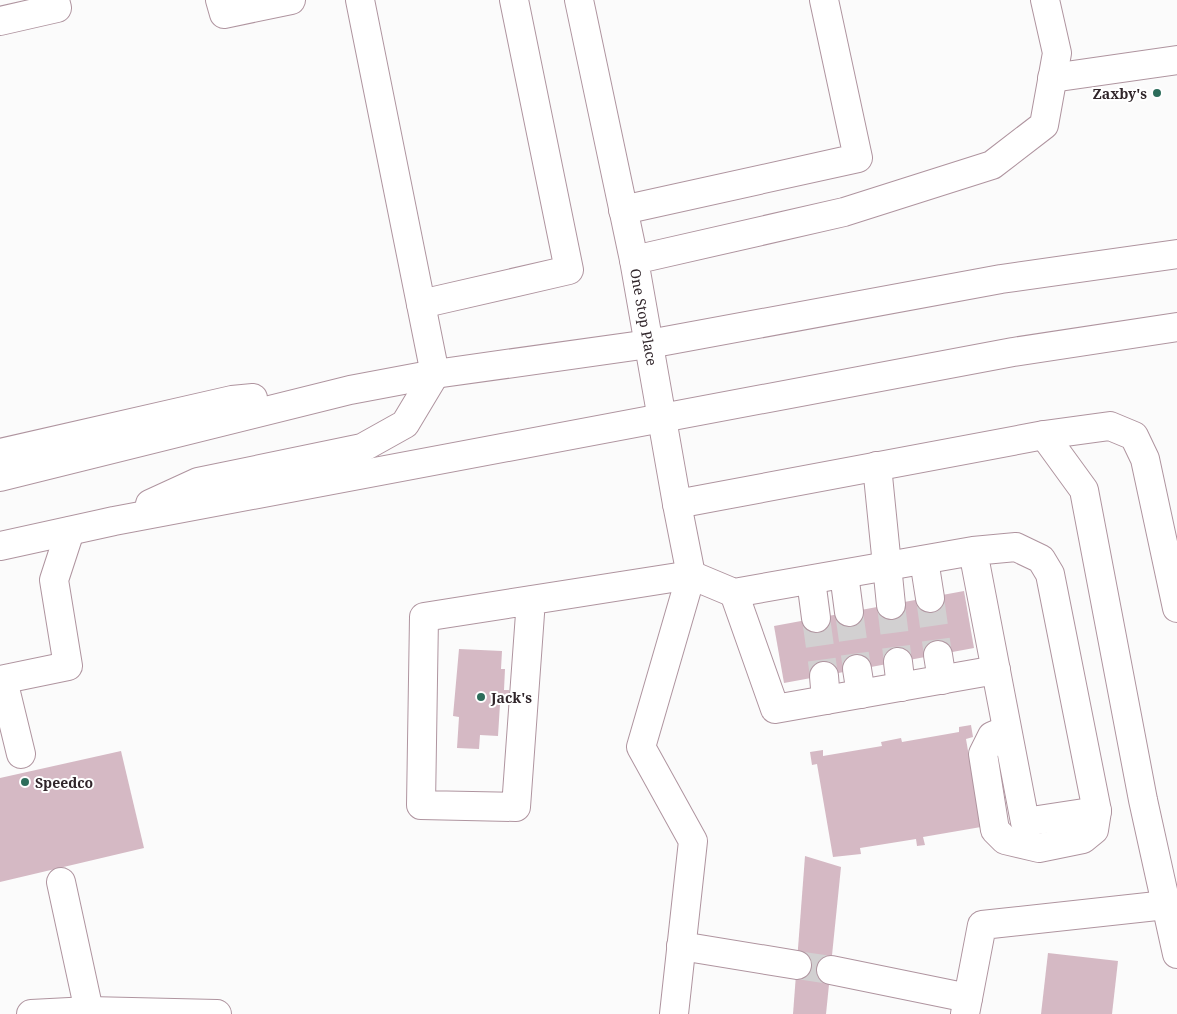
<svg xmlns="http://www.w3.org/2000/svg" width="1177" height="1014" font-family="'Noto Serif',serif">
<rect width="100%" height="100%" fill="#fbfbfb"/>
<!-- building -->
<g fill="#d5b9c4">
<path d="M964 591 974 648 784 683 774 626Z"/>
<path d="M459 649 502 651 501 669H505L504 690H509V704H500L498 736 480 735 479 749 457 748 459 717 453 716Z"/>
<path d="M971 725 973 737 966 739 981 827 923 837 925 845 917 846 916 839 860 848 861 854 833 857 817 764 812 765 810 752 823 750V756L882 746 881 742 901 738 902 742 959 732V727Z"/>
<path d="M121 751 144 848 0 882V778Z"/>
<path d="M805 856 841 867 826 1014H793Z"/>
<path d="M1048 953 1118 961 1112 1014H1041Z"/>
</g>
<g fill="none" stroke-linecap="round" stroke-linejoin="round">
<!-- minor-tunnel -->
<g stroke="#d2d0d1" stroke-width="28" stroke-dasharray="28 14" stroke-linecap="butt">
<path d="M930 598 938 655"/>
<path d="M891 605 898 662"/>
<path d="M849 612 857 669"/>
<path d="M816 618 824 676"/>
<path d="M797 965 831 970"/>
</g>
<!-- minor casing -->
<g stroke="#af949f" stroke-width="30">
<g id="minor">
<path d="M220 0 224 14 291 0"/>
<path d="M360 0 435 374"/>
<path d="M579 0 634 260"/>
<path d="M1045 0 1057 53 1044 125 992 165 844 212 634 260 677 504 1044 435 1110 426 1134 436 1145 459 1177 608"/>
<path d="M0 21 57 8 55 0"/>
<path d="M1052 78 1177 60"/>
<path d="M623 210 858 158 824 0"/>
<path d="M421 304 569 270 514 0"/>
<path d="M1044 435 1084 490 1143 800 1177 954"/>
<path d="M877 466 891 605"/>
<path d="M924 560 930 598"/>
<path d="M844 574 849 612"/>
<path d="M811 580 816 618"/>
<path d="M734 593 775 709 996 670"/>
<path d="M531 600 516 807 421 805 424 617 691 575 734 593 973 551 1016 547 1041 559 1050 574 1097 811 1025 822 973 551"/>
<path d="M938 655 942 680"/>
<path d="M898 662 901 687"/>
<path d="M857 669 861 694"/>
<path d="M824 676 826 700"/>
<path d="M0 680 68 666 54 580 70 531"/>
<path d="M3 680 21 754"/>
<path d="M1006 730 992 736 983 754 995 830 1005 840 1039 848 1083 839 1094 830 1097 811"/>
<path d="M61 882 89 1011"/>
<path d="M681 946 797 965"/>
<path d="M831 970 968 998"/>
<path d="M31 1014 89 1011 217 1014"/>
<path d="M674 1014 693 841 641 747 691 575 677 504"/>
<path d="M965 1014 982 925 1166 905"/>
</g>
</g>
<!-- major casing -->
<g stroke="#af949f" stroke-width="30">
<g id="major">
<path d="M0 453 232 400 253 398"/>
<path d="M0 477 350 390 435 374 649 344 1001 279 1177 254"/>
<path d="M150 504 198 482 362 448 405 424 435 374"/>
<path d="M0 546 114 521 1013 352 1177 327"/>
</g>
</g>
<!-- minor -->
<use href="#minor" stroke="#fff" stroke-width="28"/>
<!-- major -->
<use href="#major" stroke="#fff" stroke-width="28"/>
</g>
<!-- markers -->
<g fill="#2d6d5b" stroke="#fff" stroke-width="2">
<circle cx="1157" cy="93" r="5"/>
<circle cx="481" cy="697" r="5"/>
<circle cx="25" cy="782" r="5"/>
</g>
<g text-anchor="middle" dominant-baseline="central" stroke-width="4" stroke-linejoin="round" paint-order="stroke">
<!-- poi labels -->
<g font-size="14" font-weight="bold" fill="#30252a" stroke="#fff" text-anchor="start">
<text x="1147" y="93" text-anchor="end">Zaxby's</text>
<text x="491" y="697">Jack's</text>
<text x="35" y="782">Speedco</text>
</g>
<!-- street labels -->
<g font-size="14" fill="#30252a" stroke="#fff">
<text transform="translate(644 317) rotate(80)">One Stop Place</text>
</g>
</g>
</svg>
